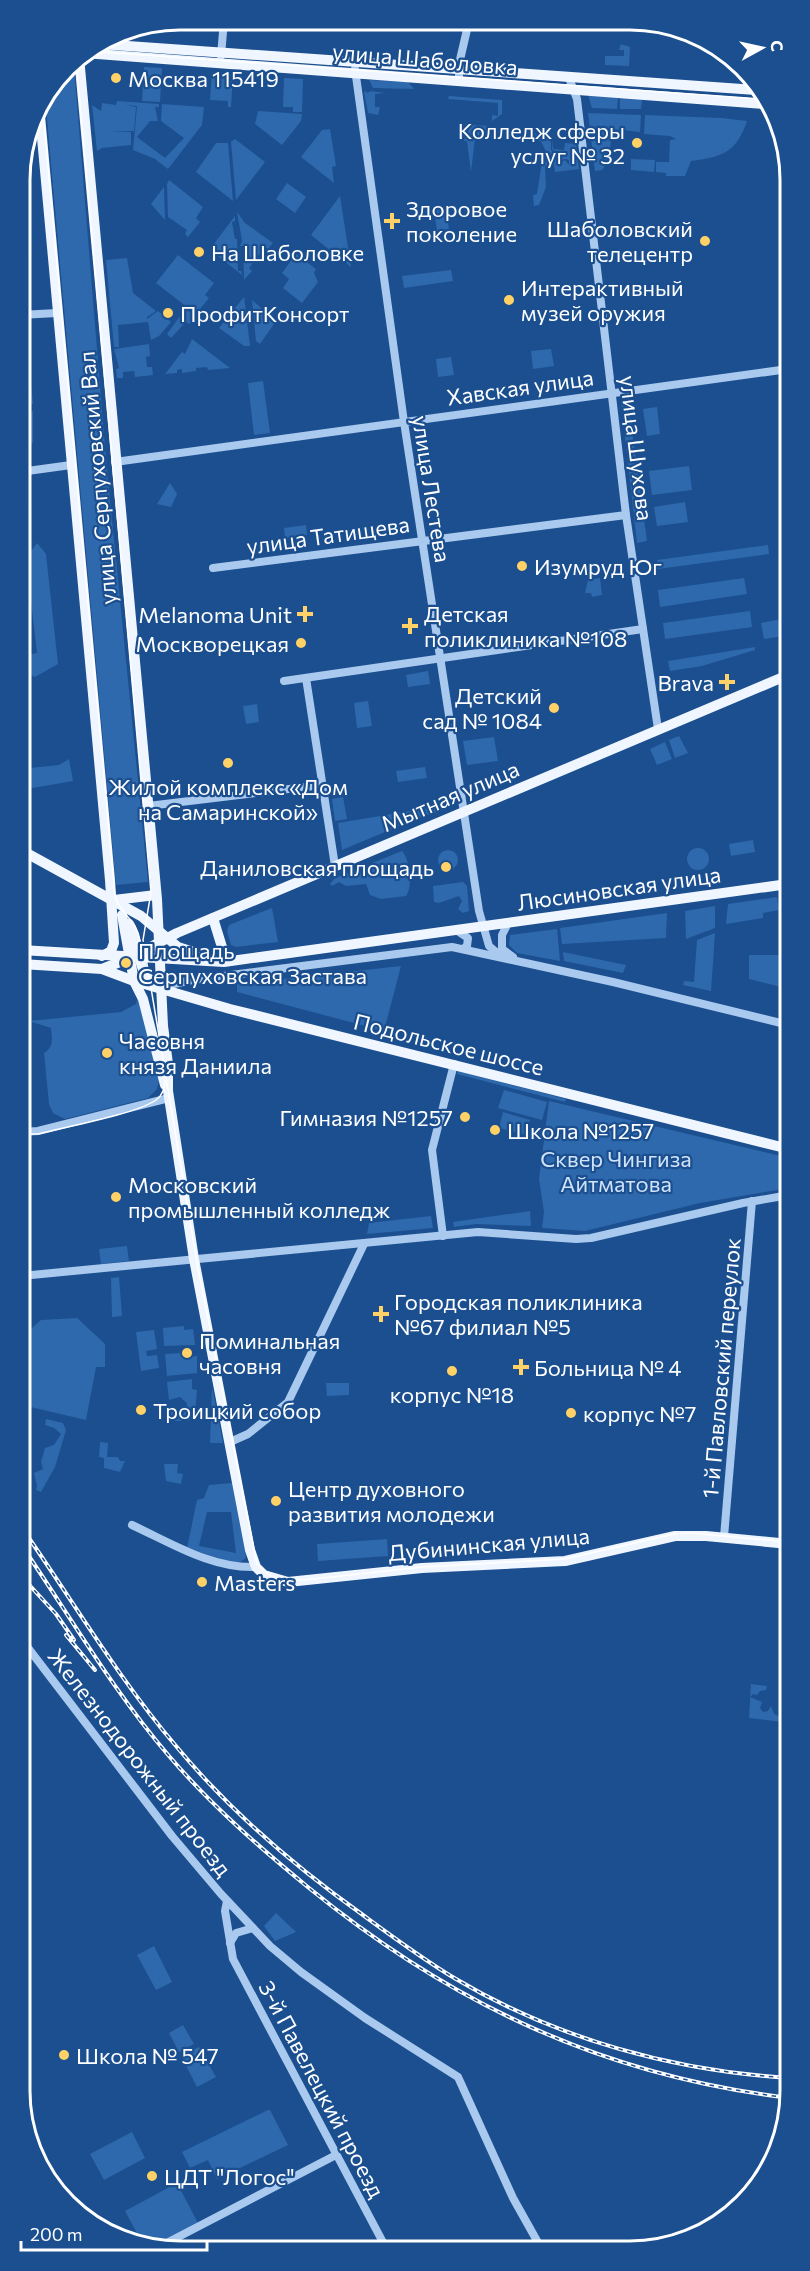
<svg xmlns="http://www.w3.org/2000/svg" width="810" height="2271" font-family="Commissioner,sans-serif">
<rect width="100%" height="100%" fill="#1b4f8f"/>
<!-- green -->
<g fill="#2e69ad" fill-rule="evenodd">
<path d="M621 44 630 47 629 66 605 65V56H624V50H619Z"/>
<path d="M74 67 106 459 148 882 116 885 45 97 68 68Z"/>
<path d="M144 67 162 68 160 102 142 101Z"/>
<path d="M212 72 233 73 231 107H228V101L210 100Z"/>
<path d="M284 78 303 79 302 112H293V107H283Z"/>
<path d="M369 80 408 82 414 89 373 88Z"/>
<path d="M366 91 367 93 371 91 385 93 375 94V107H380L378 115 368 113 364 92Z"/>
<path d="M588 95 618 97 617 109 592 108Z"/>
<path d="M449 96 502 100V114L492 121V115L498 116V103L448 99Z"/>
<path d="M620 97 642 99 641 109H620Z"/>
<path d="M117 101 159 104V107H155L158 121H150L137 137 165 158 184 138 161 121 162 104 204 107 202 125 168 169 155 159 133 150 137 106 125 105 136 107 134 131H108L131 132V145L102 148 97 151 92 105 101 111 102 103 116 105Z"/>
<path d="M258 111 302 114 301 121 282 145 255 124Z"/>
<path d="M588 113 641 115 640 132 612 129 609 160 602 170 595 171Z"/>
<path d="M645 115 722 118 747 121C736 153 722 157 691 161L685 176H666V173L656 172V162H669L670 140 676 139 670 136 644 134Z"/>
<path d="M470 125 491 126 492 130H503L505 126 506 134H496L497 137 475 138 471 172 467 141H464L466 131Z"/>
<path d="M330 129 336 166 332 167 334 183 301 157 322 130Z"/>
<path d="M511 131 531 132 551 139V150L561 160 560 163 565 160 569 165V160L565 159 562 160 552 149V138L553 149 564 150 565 143 576 144 579 169 555 172 554 165 545 166 546 187 539 205 534 206 533 195 537 194 542 161 548 160V156L541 141 519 137Z"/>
<path d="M235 139 265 162 236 200 231 142Z"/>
<path d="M216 143H228L233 201 196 172Z"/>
<path d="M631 159 655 160 654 172 631 170Z"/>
<path d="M169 180 203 207 196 218 200 222 188 237 185 234 187 230 168 217 167 184Z"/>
<path d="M287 183 306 197 295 213 276 199Z"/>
<path d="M164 187 165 220 151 204Z"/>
<path d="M340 196 351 267 311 235Z"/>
<path d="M446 207 449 229 437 231 434 209Z"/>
<path d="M237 212 245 223 273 243 268 249 265 247 249 268 252 271 244 280 243 246H240L242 241Z"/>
<path d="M235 216V221L232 222 235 239H237L238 271H241L242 275 214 253 213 245Z"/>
<path d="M296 254 316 269 314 273 318 282 302 303 283 288 289 279 282 273Z"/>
<path d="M178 255 214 283 205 295 209 298 196 314 156 283Z"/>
<path d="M127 258 133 293 156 311 147 317V319L158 311 171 322 159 336 151 340 148 322 118 325 119 347H114L106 260Z"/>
<path d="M451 270 453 281 404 288 402 276Z"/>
<path d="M244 297 250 346H244L219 328Z"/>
<path d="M252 300 276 321 260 344 256 341Z"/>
<path d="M185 309 195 316 190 324 186 322 171 338 167 334Z"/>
<path d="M192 339 230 368 208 370 207 367 196 368V371L182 373V369L177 370V373L165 374 182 352 185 354Z"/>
<path d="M149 344 150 356 146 357 147 367H152L153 375 135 377 134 371 123 372V378H117L116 369 119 368 114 349Z"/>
<path d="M24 349 30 370 33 404 29 405 27 385H21L20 350Z"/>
<path d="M551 349 554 366 533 369 531 351Z"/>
<path d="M451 357 454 375 438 377 436 359Z"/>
<path d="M263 381 270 433 254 435 248 383Z"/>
<path d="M621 402H628L647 541 637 543Z"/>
<path d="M657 407 660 434 647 436 643 409Z"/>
<path d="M33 411V443L20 445V414Z"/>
<path d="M689 466 692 490 652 495 649 471Z"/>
<path d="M170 483 177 494 171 507 157 504Z"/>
<path d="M685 502 688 522 657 526 654 507Z"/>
<path d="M306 525 307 535 285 538 284 528Z"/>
<path d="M37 543 46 554 58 664 35 677 29 674 21 656 37 653 26 558Z"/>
<path d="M768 545 769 554 658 569 657 560Z"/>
<path d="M600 578 602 595 592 597 591 593H585L588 580Z"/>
<path d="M744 578 747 594 660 607 658 590Z"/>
<path d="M750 611 752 627 665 639 663 623Z"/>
<path d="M781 619 784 636 764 639 761 623Z"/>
<path d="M755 647V650L702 666 670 671 668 661Z"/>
<path d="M428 671 430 684 408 687 406 675Z"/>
<path d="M368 701 372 726 357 728 354 703Z"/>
<path d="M257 704 259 722 246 724 243 706Z"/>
<path d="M679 736 688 753 675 758 669 740Z"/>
<path d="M494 737 498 761 467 765 463 741Z"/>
<path d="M665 742 672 759 657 765 650 749Z"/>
<path d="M69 759 73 781 21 790V769L59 765Z"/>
<path d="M425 767 427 778 398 782 396 771Z"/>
<path d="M343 797 347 819 335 821 332 799Z"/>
<path d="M446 805 447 809 421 817 342 850 338 823Z"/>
<path d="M753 840 755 852 731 856 729 844Z"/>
<circle cx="698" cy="859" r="11"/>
<circle cx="448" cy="860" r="10"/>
<path d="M402 851C410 859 413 888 406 896L381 899 370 895 366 884 346 886 339 882 332 886 330 884 335 878Z"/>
<path d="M463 882 467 886 469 911 463 913 458 909 462 901 459 896 439 903 434 902 433 886Z"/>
<path d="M777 897 779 910 763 913V918L726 924 728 904Z"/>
<path d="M715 906V928L686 939 685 911Z"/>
<path d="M272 908 278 942 236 947 231 945 227 931 229 925Z"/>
<path d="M667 913 666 938 562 944 560 928Z"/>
<path d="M557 929 560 961 517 953 509 945 510 935Z"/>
<path d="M715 933 711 991 683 985 684 981 694 982 697 940Z"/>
<path d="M563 952 626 965 623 973 564 961Z"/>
<path d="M749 955H784L785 964 782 969 787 979 783 978 781 987 749 979Z"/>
<path d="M401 966 384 1031 237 992V984Z"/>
<path d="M138 996 159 1080 157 1089 148 1098 65 1119 53 1113 49 1104 44 1053C54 1047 52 1039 51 1028L29 1021 121 1012 136 1004Z"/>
<path d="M458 1071 566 1099 565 1102 457 1074Z"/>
<path d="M504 1090 547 1102 542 1120 498 1108Z"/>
<path d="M549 1101 789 1158V1188L700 1203 585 1231 542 1228 544 1212 539 1179Z"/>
<path d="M503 1112 530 1120 526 1135 499 1128Z"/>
<path d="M530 1211 531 1226 476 1224 454 1227 453 1222Z"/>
<path d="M431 1216 433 1228 367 1234 369 1223Z"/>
<path d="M127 1246 129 1261 101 1264 99 1249Z"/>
<path d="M119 1277 122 1316 112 1317 111 1278Z"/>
<path d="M77 1318 105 1344V1367H96L86 1420 22 1405 26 1381 22 1376 23 1336 41 1320Z"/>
<path d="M184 1326V1330L193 1329 195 1345 164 1346 163 1328Z"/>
<path d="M154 1330 157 1349 146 1351 147 1356 157 1355 159 1368 141 1371 136 1332Z"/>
<path d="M182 1353 183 1357 197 1356V1373L167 1376 165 1354Z"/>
<path d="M192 1379V1389L197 1390 195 1414 188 1421H174L170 1418 169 1411 183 1414 187 1409V1403L180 1397 169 1400 167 1382Z"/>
<path d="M326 1383H349V1395L327 1396Z"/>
<path d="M212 1387 223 1443H210Z"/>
<path d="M46 1419 63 1423 66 1430 55 1467 41 1492 36 1490 37 1486 34 1473 43 1469 41 1462 45 1448 54 1445 61 1434 54 1428 45 1425Z"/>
<path d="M100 1442 108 1443 107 1457H118L120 1461H125L120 1472 104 1468V1458L99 1457Z"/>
<path d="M164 1464H178L177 1473 183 1474 181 1484 166 1481Z"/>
<path d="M232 1483 246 1556 245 1559 237 1564 187 1548 197 1500 204 1498 209 1485ZM207 1512H231L236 1553 199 1546Z"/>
<path d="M387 1539 388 1556 318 1561 317 1544Z"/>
<path d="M751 1684 767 1686 766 1690 760 1691 757 1695 753 1694 750 1697 762 1702 760 1708 763 1712 768 1711 771 1706 774 1714 784 1719 785 1702 790 1708V1723L749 1718Z"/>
<path d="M276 1913 296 1932 275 1941 264 1926Z"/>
<path d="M154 1946 172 1982 156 1990 137 1955Z"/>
<path d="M183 2025 194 2044 179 2052 169 2033Z"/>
<path d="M199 2047 216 2077 197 2087 181 2056Z"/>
<path d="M268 2110H270L288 2145 217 2179 208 2160 190 2168 182 2152Z"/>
<path d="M132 2132 145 2158 104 2180 90 2154Z"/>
<path d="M177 2183 198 2223 149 2248 144 2246 125 2211Z"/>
</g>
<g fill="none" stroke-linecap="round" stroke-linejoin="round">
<!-- minor -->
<g stroke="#a9c9ee" stroke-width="8">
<path d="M221 56 224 20"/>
<path d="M355 69 404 422 479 911 489 946 502 957"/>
<path d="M459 78V64L469 21"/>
<path d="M569 78 577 99 626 515 658 729"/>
<path d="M20 315 57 313"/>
<path d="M115 462 788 369"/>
<path d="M20 472 71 465"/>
<path d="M213 568 626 515"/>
<path d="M306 678 335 866"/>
<path d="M284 681 643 629"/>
<path d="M148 806 322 785"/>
<path d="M508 923 502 935V949L513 957"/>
<path d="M456 930 468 938 467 946 463 949"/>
<path d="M160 987 192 980 452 947 613 982 789 1025"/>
<path d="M21 1132 38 1131 169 1098"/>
<path d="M443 1236 432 1150 454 1064"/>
<path d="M21 1276 478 1232 576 1239 591 1238 743 1203 789 1195"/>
<path d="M230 1442 248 1434 288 1402 364 1244"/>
<path d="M132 1525C171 1543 212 1569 256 1567"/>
<path d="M724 1537 752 1201"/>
<path d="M22 1640 172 1836 221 1894 270 1946 301 1972 365 2018 458 2077 513 2198 541 2248"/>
<path d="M227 1901 225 1911 233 1959 386 2248"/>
<path d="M230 1943 236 1933 253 1928"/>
<path d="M157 2248 336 2155"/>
</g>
<!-- major -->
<g stroke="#f0f6ff" stroke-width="10">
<path d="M99 44 756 90"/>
<path d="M84 53 764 104"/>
<path d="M79 57 157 899 163 1026 168 1064V1091L194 1259 250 1550 256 1567 264 1575 288 1582 422 1568 565 1561 675 1536H706L789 1544"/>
<path d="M39 105 110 880 114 943 111 951 102 956"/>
<path d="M21 850 141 916 178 947 212 958"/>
<path d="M114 900 156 895"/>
<path d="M122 915 134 981 143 999 165 1085"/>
<path d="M213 918 226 960"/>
<path d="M129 924C141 943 135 971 155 984"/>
<path d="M21 950 224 962 788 884"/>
<path d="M21 964 102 969 134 981 230 1009 789 1149"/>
<path d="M102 969 130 958 177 933 788 675"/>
</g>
<!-- tram -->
<g stroke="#fff" stroke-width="1.5">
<path d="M88 51 761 99"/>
<path d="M76 59 151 892 143 940 197 1263 257 1564 273 1578 304 1580 422 1567 565 1559 674 1534 691 1533 789 1542"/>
<path d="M42 101 115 896C120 915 137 919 140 941"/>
<path d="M21 1134H38C65 1127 136 1114 156 1100 163 1095 165 1088 165 1080"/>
</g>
<!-- rail casing -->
<g stroke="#fff" stroke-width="4">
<g id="rail">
<path d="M22 1528C73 1601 118 1678 176 1746 229 1810 294 1866 363 1915 393 1937 424 1960 456 1979 557 2039 674 2071 790 2078"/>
<path d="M22 1546C70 1616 113 1691 169 1756 211 1805 259 1847 309 1888 453 2005 605 2076 790 2098"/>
<path d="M22 1577 56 1614 74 1640"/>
<path d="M66 1635 95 1670"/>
</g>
</g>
<!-- rail -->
<use href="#rail" stroke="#1b4f8f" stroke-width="1.5" stroke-dasharray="4.5" stroke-linecap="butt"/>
</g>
<!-- markers -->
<g fill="#ffd166" stroke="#1b4f8f" stroke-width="2">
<circle cx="116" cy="78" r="6"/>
<circle cx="637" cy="143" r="6"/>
<path d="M389 212h6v6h6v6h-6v6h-6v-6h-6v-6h6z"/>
<circle cx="705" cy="241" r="6"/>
<circle cx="199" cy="252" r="6"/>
<circle cx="509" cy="300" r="6"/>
<circle cx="168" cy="313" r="6"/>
<circle cx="522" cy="566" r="6"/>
<path d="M302 605h6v6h6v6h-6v6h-6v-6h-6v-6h6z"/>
<path d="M407 617h6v6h6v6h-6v6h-6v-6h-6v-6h6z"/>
<circle cx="301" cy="643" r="6"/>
<path d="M724 673h6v6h6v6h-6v6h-6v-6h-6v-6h6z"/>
<circle cx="554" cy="708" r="6"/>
<circle cx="228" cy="763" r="6"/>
<circle cx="446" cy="867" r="6"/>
<circle cx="126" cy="963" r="6"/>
<circle cx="107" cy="1053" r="6"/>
<circle cx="465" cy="1117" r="6"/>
<circle cx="495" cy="1130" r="6"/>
<circle cx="116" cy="1197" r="6"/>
<path d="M378 1305h6v6h6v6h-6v6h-6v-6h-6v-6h6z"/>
<circle cx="187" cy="1353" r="6"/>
<path d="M518 1358h6v6h6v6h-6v6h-6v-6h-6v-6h6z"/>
<circle cx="452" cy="1371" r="6"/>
<circle cx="141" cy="1410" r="6"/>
<circle cx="571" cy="1413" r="6"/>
<circle cx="276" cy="1501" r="6"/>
<circle cx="202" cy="1582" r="6"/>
<circle cx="64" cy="2055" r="6"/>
<circle cx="152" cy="2176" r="6"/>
</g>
<g text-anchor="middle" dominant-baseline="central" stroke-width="4.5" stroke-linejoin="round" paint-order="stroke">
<!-- street labels -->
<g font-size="22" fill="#fff" stroke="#1b4f8f">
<text transform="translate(425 59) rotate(5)">улица Шаболовка</text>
<text transform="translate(520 387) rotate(-8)">Хавская улица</text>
<text transform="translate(637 448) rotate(83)">улица Шухова</text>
<text transform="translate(97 478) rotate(-95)">улица Серпуховский Вал</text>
<text transform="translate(432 489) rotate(81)">улица Лестева</text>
<text transform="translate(328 535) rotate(-8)">улица Татищева</text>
<text transform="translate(450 796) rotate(-23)">Мытная улица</text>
<text transform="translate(619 888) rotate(-8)">Люсиновская улица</text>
<text transform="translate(449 1044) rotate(14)">Подольское шоссе</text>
<text transform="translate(721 1368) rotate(-85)">1-й Павловский переулок</text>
<text transform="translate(489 1544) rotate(-5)">Дубининская улица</text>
<text transform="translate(140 1762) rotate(52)">Железнодорожный проезд</text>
<text transform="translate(322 2089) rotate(62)">3-й Павелецкий проезд</text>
</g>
<!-- poi labels -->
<g font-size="22" fill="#fff" stroke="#1b4f8f" text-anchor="start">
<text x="128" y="78">Москва 115419</text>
<text x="625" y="130" text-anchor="end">Колледж сферы<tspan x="625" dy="25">услуг № 32</tspan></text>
<text x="406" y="208">Здоровое<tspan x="406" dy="25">поколение</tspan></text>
<text x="693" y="228" text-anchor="end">Шаболовский<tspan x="693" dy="25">телецентр</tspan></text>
<text x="211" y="252">На Шаболовке</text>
<text x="521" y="287">Интерактивный<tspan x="521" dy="25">музей оружия</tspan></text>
<text x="180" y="313">ПрофитКонсорт</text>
<text x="534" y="566">Изумруд Юг</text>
<text x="424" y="613">Детская<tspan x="424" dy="25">поликлиника №108</tspan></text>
<text x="292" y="614" text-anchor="end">Melanoma Unit</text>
<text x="289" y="643" text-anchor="end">Москворецкая</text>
<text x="714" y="682" text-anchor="end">Brava</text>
<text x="542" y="695" text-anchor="end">Детский<tspan x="542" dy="25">сад № 1084</tspan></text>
<text x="228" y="786" text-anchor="middle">Жилой комплекс «Дом<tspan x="228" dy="25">на Самаринской»</tspan></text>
<text x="434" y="867" text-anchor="end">Даниловская площадь</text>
<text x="138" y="950">Площадь<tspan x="138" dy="25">Серпуховская Застава</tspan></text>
<text x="119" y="1040">Часовня<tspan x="119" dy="25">князя Даниила</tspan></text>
<text x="453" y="1117" text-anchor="end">Гимназия №1257</text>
<text x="507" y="1130">Школа №1257</text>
<text x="128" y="1184">Московский<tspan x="128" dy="25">промышленный колледж</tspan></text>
<text x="394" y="1301">Городская поликлиника<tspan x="394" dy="25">№67 филиал №5</tspan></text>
<text x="199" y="1340">Поминальная<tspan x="199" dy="25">часовня</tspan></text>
<text x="534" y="1367">Больница № 4</text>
<text x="452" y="1394" text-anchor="middle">корпус №18</text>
<text x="153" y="1410">Троицкий собор</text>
<text x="583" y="1413">корпус №7</text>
<text x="288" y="1488">Центр духовного<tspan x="288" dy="25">развития молодежи</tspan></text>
<text x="214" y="1582">Masters</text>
<text x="76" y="2055">Школа № 547</text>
<text x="164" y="2176">ЦДТ "Логос"</text>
</g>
<!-- park labels -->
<g font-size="22" fill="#cfe3fa" stroke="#1b4f8f">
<text x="616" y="1158">Сквер Чингиза<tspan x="616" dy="25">Айтматова</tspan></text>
</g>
</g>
<!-- crop -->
<path d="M0 0H810V2271H0ZM180 30H630A150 150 0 0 1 780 180V2091A150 150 0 0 1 630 2241H180A150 150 0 0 1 30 2091V180A150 150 0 0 1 180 30Z" fill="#1b4f8f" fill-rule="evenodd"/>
<path fill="none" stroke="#fff" stroke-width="3" d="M180 30H630A150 150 0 0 1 780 180V2091A150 150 0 0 1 630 2241H180A150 150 0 0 1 30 2091V180A150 150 0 0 1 180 30Z"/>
<!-- north arrow -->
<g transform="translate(762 48) rotate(82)" stroke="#1b4f8f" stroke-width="4.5" paint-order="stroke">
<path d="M0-4.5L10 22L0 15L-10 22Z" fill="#ffffff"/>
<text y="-9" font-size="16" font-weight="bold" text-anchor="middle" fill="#ffffff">С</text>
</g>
<!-- scale -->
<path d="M21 2241v9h186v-9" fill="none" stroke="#ffffff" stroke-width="3"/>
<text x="30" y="2241" font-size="18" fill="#ffffff" stroke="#1b4f8f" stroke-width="4.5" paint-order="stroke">200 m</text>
</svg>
